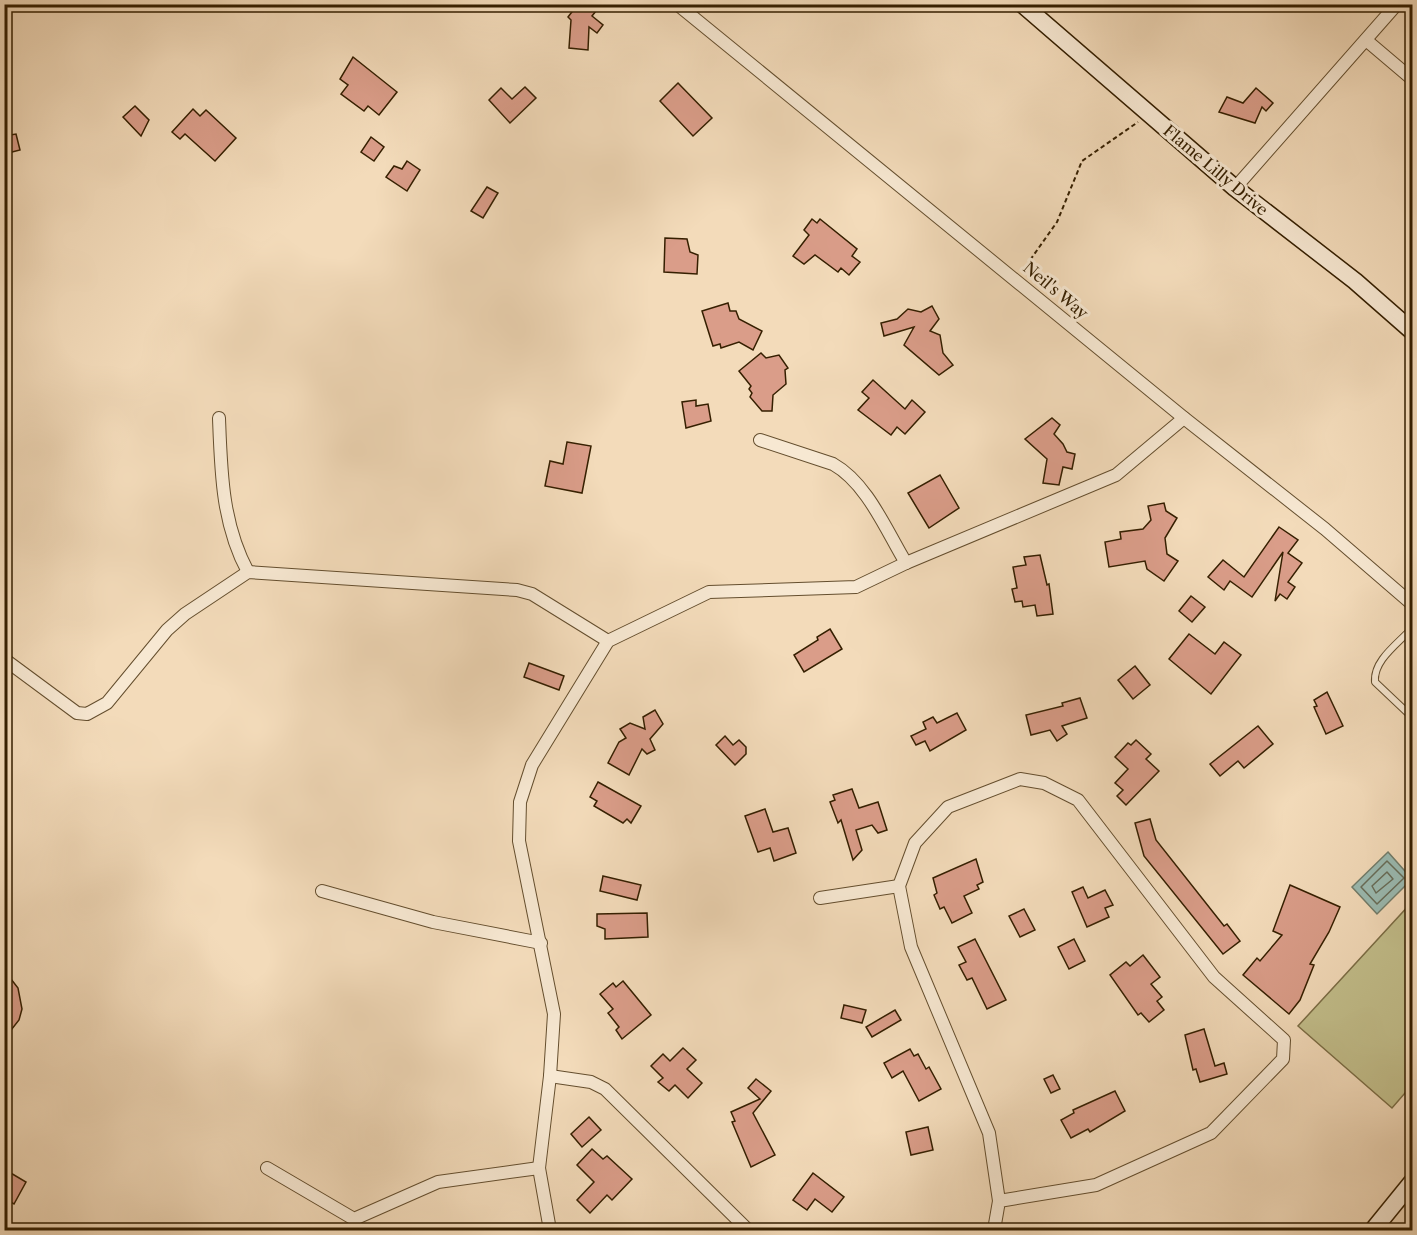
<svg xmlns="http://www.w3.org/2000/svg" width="1417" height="1235" font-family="'Libre Caslon Text',serif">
<rect width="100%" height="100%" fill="#f3dbba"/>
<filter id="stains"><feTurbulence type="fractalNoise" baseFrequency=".00333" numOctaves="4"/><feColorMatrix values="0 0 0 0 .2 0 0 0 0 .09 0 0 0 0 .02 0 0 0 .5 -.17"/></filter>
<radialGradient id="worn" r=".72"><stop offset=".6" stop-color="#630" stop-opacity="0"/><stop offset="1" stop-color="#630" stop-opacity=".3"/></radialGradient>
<!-- green -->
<path fill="#c2be8b" stroke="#7c6e46" stroke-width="1.5" d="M1412 902V1085L1392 1108 1298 1026Z"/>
<!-- water -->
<path fill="#9bbbb2" stroke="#727d6b" stroke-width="1.5" d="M1388 852 1412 879 1377 914 1352 887Z"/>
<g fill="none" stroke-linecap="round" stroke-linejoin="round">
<!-- shore -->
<g stroke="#686d59" stroke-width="1.5">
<path d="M1387 861 1404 878 1377 904 1361 887Z"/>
<path d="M1387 872 1393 879 1376 893 1372 886Z"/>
</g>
</g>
<!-- building -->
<g fill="#da9d89" stroke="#351f00" stroke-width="1.5">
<path d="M578 4H588L596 11 592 16 603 25 597 33 589 27 588 50 569 48 571 20 568 17Z"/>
<path d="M353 57 397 92 379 115 368 106 364 111 341 94 348 85 340 79Z"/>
<path d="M678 83 712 118 693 136 660 101Z"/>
<path d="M525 87 536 98 510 123 489 100 501 88 512 99Z"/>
<path d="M1256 88 1273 103 1266 111 1262 107 1255 123 1219 112 1227 97 1243 103Z"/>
<path d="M135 106 149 120 141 136 123 117Z"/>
<path d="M193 109 200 116 206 110 236 138 215 161 185 134 180 139 172 132Z"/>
<path d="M16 134 20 150 4 154V136Z"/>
<path d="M371 137 384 147 374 161 361 152Z"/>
<path d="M407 161 420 170 407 191 386 177 394 166 402 169Z"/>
<path d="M487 187 498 193 483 218 471 211Z"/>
<path d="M812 219 817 223 820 219 857 249 852 256 860 262 849 275 841 268 838 272 815 255 804 264 793 256 809 235 804 230Z"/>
<path d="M665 238 687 239 690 252 698 255 697 274 664 272Z"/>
<path d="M728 303 730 311H736L739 319 762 331 753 350 739 342 721 348 720 344 713 346 702 311Z"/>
<path d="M932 306 939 319 930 331 940 335 943 353 953 365 939 375 904 345 914 327 884 336 881 323 897 319 908 309 921 312Z"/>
<path d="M761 353 766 358 779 355 788 368 785 370 786 384 773 395 772 411H762L750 397 752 393 749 389 751 386 739 371Z"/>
<path d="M873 380 905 409 912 400 925 412 905 434 897 427 891 435 858 410 869 398 862 392Z"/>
<path d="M696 400V406L708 404 711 421 686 428 682 402Z"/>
<path d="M1052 418 1060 425 1054 434 1063 444 1067 452 1075 454 1072 469 1063 467 1059 485 1043 483 1047 459 1025 439Z"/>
<path d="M567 442 591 446 582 493 545 486 550 461 563 464Z"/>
<path d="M940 475 959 508 929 528 908 493Z"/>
<path d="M1164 503 1166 511 1177 518 1165 538 1167 554 1178 561 1164 581 1147 569 1145 561 1109 567 1105 542 1121 539 1120 532 1143 529 1151 520 1148 506Z"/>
<path d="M1279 527 1298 540 1288 553 1302 563 1288 582 1295 587 1287 599 1280 594 1275 601 1283 552 1252 597 1230 581 1224 590 1208 577 1223 560 1244 577Z"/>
<path d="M1040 555 1047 585 1049 584 1053 614 1037 616 1035 605 1023 607 1022 601 1015 602 1012 589 1017 588 1013 567 1026 565 1024 557Z"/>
<path d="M1191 596 1205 607 1192 622 1179 611Z"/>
<path d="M830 629 842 649 804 672 794 655 818 640 817 637Z"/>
<path d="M1189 634 1215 654 1224 642 1241 655 1211 694 1169 659Z"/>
<path d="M529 663 564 676 559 690 524 677Z"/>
<path d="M1135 666 1150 685 1133 699 1118 680Z"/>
<path d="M1327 692 1343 726 1326 734 1314 707 1317 706 1314 700Z"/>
<path d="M1080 698 1087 718 1062 726 1067 734 1057 741 1050 730 1031 735 1026 715 1063 706 1062 703Z"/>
<path d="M655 710 663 724 650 739 655 750 647 754 642 749 629 775 608 763 619 742 626 738 620 729 630 723 645 729 643 717Z"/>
<path d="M957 713 966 730 930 751 925 741 916 745 911 736 926 729 923 722 933 717 937 723Z"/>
<path d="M1258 726 1273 744 1244 768 1238 761 1220 776 1210 764Z"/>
<path d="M725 736 733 745 739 740 746 747V754L735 765 716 745Z"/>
<path d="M1136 740 1151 754 1146 759 1159 771 1126 805 1117 796 1123 790 1115 783 1128 769 1115 757 1128 743 1131 745Z"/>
<path d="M598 782 641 806 631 823 627 819 623 823 594 806 597 801 590 797Z"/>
<path d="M852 789 859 808 878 802 887 830 878 833 872 825 856 830 862 850 853 860 841 820 838 823 830 802 835 800 833 795Z"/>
<path d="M765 809 773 832 788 828 796 853 774 861 770 848 758 852 745 816Z"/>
<path d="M1150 819 1156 840 1224 926 1227 924 1240 941 1223 954 1144 856 1135 823Z"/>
<path d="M976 859 983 882 977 885 979 889 964 896 972 913 952 923 944 907 940 909 934 895 937 893 933 878Z"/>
<path d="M603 876 641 885 637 900 600 891Z"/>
<path d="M1290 885 1340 907 1329 932 1310 964 1314 965 1300 1000 1289 1014 1243 975 1257 958 1260 961 1282 935 1273 931Z"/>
<path d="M1083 887 1088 898 1105 890 1113 905 1105 908 1109 917 1087 927 1072 892Z"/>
<path d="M1024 909 1035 930 1020 937 1009 916Z"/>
<path d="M647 913 648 937 605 939V929L597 926V914Z"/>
<path d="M975 939 1006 1000 987 1009 972 978 967 980 959 965 966 962 958 947Z"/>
<path d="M1074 939 1085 961 1069 969 1058 947Z"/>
<path d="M1143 955 1160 977 1151 984 1162 997 1157 1001 1164 1010 1149 1022 1141 1013 1138 1015 1110 975 1126 962 1130 966Z"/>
<path d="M4 970 18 988 22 1009 19 1020 4 1039Z"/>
<path d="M623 981 651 1015 622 1039 616 1030 619 1027 608 1013 613 1009 600 994 613 983 616 987Z"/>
<path d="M844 1005 866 1010 862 1023 841 1018Z"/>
<path d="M895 1010 901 1020 872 1037 866 1027Z"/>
<path d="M1204 1029 1215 1066 1224 1063 1227 1074 1200 1082 1196 1069 1193 1070 1185 1035Z"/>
<path d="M683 1048 696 1060 687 1069 702 1083 688 1098 675 1085 669 1091 658 1082 663 1078 651 1066 663 1054 670 1061Z"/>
<path d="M910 1049 914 1056 918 1054 926 1069 929 1067 941 1089 919 1101 903 1071 892 1078 884 1063Z"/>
<path d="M1053 1075 1060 1089 1051 1093 1044 1079Z"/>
<path d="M756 1079 771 1091 753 1113 775 1155 751 1167 732 1122 735 1121 731 1112 760 1099 748 1088Z"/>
<path d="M1115 1091 1125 1111 1090 1132 1088 1129 1071 1138 1061 1120 1074 1113 1073 1110Z"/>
<path d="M589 1117 601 1130 582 1147 571 1134Z"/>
<path d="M928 1127 933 1150 911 1155 906 1132Z"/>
<path d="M592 1149 603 1159 607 1156 632 1179 612 1200 607 1195 590 1213 577 1200 594 1182 577 1165Z"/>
<path d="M4 1169 26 1182 14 1204 4 1198Z"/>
<path d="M813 1173 844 1197 832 1212 815 1199 807 1210 793 1200Z"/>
</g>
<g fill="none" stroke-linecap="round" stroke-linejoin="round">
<!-- lane casing -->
<g stroke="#644e2e" stroke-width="8">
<path id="lane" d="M1412 628C1399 643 1373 660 1375 682L1412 717"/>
</g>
<!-- street casing -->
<g stroke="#644e2e" stroke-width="14">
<g id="street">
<path d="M677 4 1184 418 1325 529 1412 604"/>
<path d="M1366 40 1412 79"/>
<path d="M1235 188 1397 4"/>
<path d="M219 418C221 472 222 524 248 572"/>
<path d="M760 440 833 464C867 483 886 530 906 563"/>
<path d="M4 659 77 713 87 714 107 703 167 630 185 614 248 572 517 590 532 594 608 641"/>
<path d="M322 891 433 922 541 943"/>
<path d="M820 898 899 886"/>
<path d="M550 1076 591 1082 605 1089 748 1230"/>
<path d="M267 1168 354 1219 438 1182 539 1168"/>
<path d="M550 1230 539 1168 550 1076 554 1014 519 841 520 802 532 765 608 641 709 592 856 587 906 563 1116 475 1184 418"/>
<path d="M994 1230 999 1201 989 1133 911 947 899 886 915 843 948 807 1020 779 1044 783 1078 800 1214 977 1284 1040 1283 1059 1211 1133 1096 1185 999 1201"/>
</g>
</g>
<!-- secondary casing -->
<g stroke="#351f00" stroke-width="19">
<g id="secondary">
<path d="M1022 4 1235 188 1355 281 1412 331"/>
<path d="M1373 1230 1412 1182"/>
</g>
</g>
<!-- path -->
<path stroke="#351f00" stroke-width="2" stroke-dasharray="4.5 3" stroke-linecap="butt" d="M1027 274 1028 263 1057 222 1082 161 1138 122"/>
<!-- lane -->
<use href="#lane" stroke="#f7e8d2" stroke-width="6"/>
<!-- street -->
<use href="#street" stroke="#f7e8d2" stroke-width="12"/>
<!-- secondary -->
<use href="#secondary" stroke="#f7e8d2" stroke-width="16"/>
</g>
<g text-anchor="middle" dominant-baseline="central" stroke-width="6" stroke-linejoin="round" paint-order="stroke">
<!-- street labels -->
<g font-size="16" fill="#351f00" stroke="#f7e8d2">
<text transform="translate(1216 170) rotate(40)">Flame Lilly Drive</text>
<text transform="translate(1056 290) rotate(40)">Neil's Way</text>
</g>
</g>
<!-- margin -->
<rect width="1417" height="1235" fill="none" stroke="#f3dbba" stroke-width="24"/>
<rect x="6" y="6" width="1405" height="1223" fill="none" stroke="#351f00" stroke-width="3"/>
<rect x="12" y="12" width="1393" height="1211" fill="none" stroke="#351f00" stroke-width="1.5"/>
<rect width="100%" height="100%" filter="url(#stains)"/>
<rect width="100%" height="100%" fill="url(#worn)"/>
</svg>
